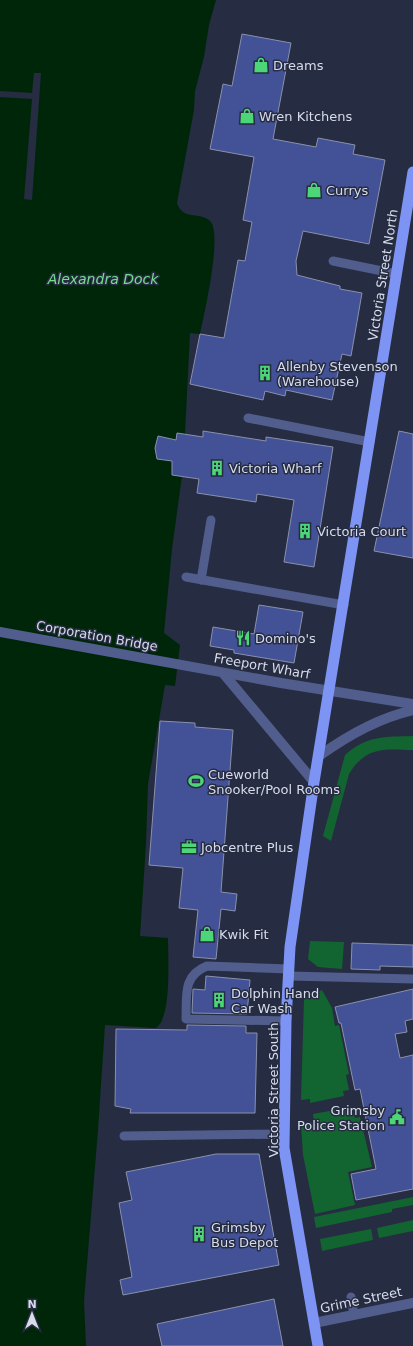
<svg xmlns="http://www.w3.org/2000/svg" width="413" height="1346" font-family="'DejaVu Sans',sans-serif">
<rect width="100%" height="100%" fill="#262c41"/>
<!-- green -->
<g fill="#126530">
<path d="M413 736V750C384 749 366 746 349 774L331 841 323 836 345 755C367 735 385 737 413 736Z"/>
<path d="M310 941 344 942 342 969 318 967 308 959Z"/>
<path d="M322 990 332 1008 335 1026 339 1025 349 1074 346 1075 349 1090 343 1091 344 1096 310 1103V1099L301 1100 304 999Z"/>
<path d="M346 1108 347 1112 353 1111 355 1118 360 1117 372 1167 348 1172 355 1205 315 1214 303 1155 301 1124 314 1122 313 1114Z"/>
<path d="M413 1197V1205L392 1209V1212L316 1228 314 1217Z"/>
<path d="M413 1220V1231L379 1238 377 1228Z"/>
<path d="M371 1229 373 1240 322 1251 320 1239Z"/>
</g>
<!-- water -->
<path fill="#00260a" d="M0 0H216L209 25 204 57 195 91 194 110 177 203C183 221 199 211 210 221 223 233 204 315 200 334L190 333 185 434 177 433 176 440 158 436 155 448 157 459 172 461V474L182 476 172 549 164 633 180 645 175 686 165 685 148 784 146 844 140 936 168 938C168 956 172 1018 156 1028L105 1025 98 1130 84 1301 86 1346H0Z"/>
<!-- pier -->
<path fill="#262c41" d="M34 73H41L32 200 24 199 32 99 0 97V91L32 93Z"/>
<!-- building -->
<g fill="#435197" stroke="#8991ab">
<path d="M242 34 291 43 273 139 316 147 318 138 355 145 353 154 385 160 369 244 303 231 296 261 297 275 340 286V289L362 293 351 356 342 354 332 400 286 390 285 396 265 391 263 400 190 384 200 334 224 338 238 260 245 261 252 222 243 220 254 157 210 149 223 84 232 86Z"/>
<path d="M203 431 266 441V437L333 447 314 567 284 562 294 500 257 494 256 502 197 493 199 479 172 475V461L157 459 155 448 158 436 176 440 177 433 203 437Z"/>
<path d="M399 431 413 434V558L374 551Z"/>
<path d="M259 605 303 612 294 663 234 653V650L210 646 213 627 254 634Z"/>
<path d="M160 721 195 723V727L233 730 221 892 237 894 235 911 221 909 216 959 193 957 198 910 179 908 183 868 149 865Z"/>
<path d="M352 943 413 945V967L380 966V970L351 969Z"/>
<path d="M206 976 250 980 247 1014 192 1013 193 989 205 990Z"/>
<path d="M413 989V1019L405 1021 407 1032 395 1034 400 1058 413 1055V1189L356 1200 351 1174 376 1169 360 1089 355 1090 341 1023H339L335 1007Z"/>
<path d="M187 1025 246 1026V1033H257L255 1113H130L131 1109 115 1106 116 1029 187 1030Z"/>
<path d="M216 1154H259L279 1265 123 1295 120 1280 132 1277 119 1203 132 1200 126 1172Z"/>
<path d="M274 1299 283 1346H162L157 1324Z"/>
</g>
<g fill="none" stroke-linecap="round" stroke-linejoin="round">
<!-- service -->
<g stroke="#515d8d" stroke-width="9">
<path d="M333 261 397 274"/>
<path d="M248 418 370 442"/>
<path d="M186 577 344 605"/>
<path d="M201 580 211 520"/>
<path d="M289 976 413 979"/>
<path d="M286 1021 186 1019C187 996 182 976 207 966L289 969"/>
<path d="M124 1136 284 1134"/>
<path d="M351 1297 354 1315"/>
</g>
<!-- minor -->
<g stroke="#515d8d" stroke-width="10">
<path d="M0 632 281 683 413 704"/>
<path d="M223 673 314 782"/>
<path d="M319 756C348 735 378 718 413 710"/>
<path d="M314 1323 413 1303"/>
</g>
<!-- trunk -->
<path stroke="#7e94f4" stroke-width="11" d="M318 1346 284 1148 286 1021 290 947 314 782 413 172"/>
</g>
<!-- icons -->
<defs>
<g id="shop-bare" transform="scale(1.2)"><path d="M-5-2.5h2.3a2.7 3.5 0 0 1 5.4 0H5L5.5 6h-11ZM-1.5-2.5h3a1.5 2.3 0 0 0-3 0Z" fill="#4cd677" stroke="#262c41" stroke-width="2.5" paint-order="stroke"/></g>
<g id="building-bare" transform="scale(1.2)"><path d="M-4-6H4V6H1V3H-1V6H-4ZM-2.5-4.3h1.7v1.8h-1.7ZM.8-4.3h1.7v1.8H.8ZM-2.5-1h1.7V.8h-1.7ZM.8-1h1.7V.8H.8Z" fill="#4cd677" stroke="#262c41" stroke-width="2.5" paint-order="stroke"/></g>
<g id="restaurant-bare" transform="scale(1.2)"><path d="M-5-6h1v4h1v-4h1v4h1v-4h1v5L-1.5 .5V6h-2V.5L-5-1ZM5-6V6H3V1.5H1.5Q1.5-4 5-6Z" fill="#4cd677" stroke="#262c41" stroke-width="2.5" paint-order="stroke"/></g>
<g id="stadium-bare" transform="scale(1.2)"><path d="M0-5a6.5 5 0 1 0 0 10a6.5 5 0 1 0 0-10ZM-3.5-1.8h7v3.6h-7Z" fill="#4cd677" stroke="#262c41" stroke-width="2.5" paint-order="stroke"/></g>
<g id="office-bare" transform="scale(1.2)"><path d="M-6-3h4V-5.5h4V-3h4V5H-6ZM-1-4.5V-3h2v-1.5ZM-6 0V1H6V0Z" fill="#4cd677" stroke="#262c41" stroke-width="2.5" paint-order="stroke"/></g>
<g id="civic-bare" transform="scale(1.2)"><path d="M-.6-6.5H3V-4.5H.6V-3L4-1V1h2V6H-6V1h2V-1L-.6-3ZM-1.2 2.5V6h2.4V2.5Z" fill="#4cd677" stroke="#262c41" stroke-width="2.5" paint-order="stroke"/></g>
</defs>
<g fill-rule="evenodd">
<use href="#shop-bare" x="261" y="65"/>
<use href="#shop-bare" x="247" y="116"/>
<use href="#shop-bare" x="314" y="190"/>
<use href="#building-bare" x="265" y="373"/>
<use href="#building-bare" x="217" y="468"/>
<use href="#building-bare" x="305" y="531"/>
<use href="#restaurant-bare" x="243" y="638"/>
<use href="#stadium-bare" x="196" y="781"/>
<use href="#office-bare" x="189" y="847"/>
<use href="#shop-bare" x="207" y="934"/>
<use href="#building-bare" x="219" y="1000"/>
<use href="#civic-bare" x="397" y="1117"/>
<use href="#building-bare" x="199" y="1234"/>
</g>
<g text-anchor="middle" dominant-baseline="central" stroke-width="3" stroke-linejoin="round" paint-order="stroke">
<!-- poi labels -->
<g font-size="13" fill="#d7dbea" stroke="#262c41" text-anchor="start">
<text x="273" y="65">Dreams</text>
<text x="259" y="116">Wren Kitchens</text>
<text x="326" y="190">Currys</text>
<text x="277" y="366">Allenby Stevenson<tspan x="277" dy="15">(Warehouse)</tspan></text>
<text x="229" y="468">Victoria Wharf</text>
<text x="317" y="531">Victoria Court</text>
<text x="255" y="638">Domino's</text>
<text x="208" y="774">Cueworld<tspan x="208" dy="15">Snooker/Pool Rooms</tspan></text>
<text x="201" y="847">Jobcentre Plus</text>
<text x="219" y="934">Kwik Fit</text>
<text x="231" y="993">Dolphin Hand<tspan x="231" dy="15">Car Wash</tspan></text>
<text x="385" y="1110" text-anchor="end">Grimsby<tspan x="385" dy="15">Police Station</tspan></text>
<text x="211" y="1227">Grimsby<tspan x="211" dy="15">Bus Depot</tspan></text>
</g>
<!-- street labels -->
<g font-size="13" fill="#d7dbea" stroke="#262c41">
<text transform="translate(383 275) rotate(-81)">Victoria Street North</text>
<text transform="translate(97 636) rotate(10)">Corporation Bridge</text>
<text transform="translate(262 666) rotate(10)">Freeport Wharf</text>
<text transform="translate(273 1090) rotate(-90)">Victoria Street South</text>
<text transform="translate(361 1300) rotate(-12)">Grime Street</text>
</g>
<!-- water labels -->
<g font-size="14" font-style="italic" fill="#76dc8f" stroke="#262c41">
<text x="103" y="279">Alexandra Dock</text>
</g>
</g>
<!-- north arrow -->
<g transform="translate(32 1314)" stroke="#262c41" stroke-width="3" paint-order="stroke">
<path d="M0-3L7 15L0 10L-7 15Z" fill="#d7dbea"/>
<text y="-6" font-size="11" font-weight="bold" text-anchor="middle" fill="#d7dbea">N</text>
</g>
</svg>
